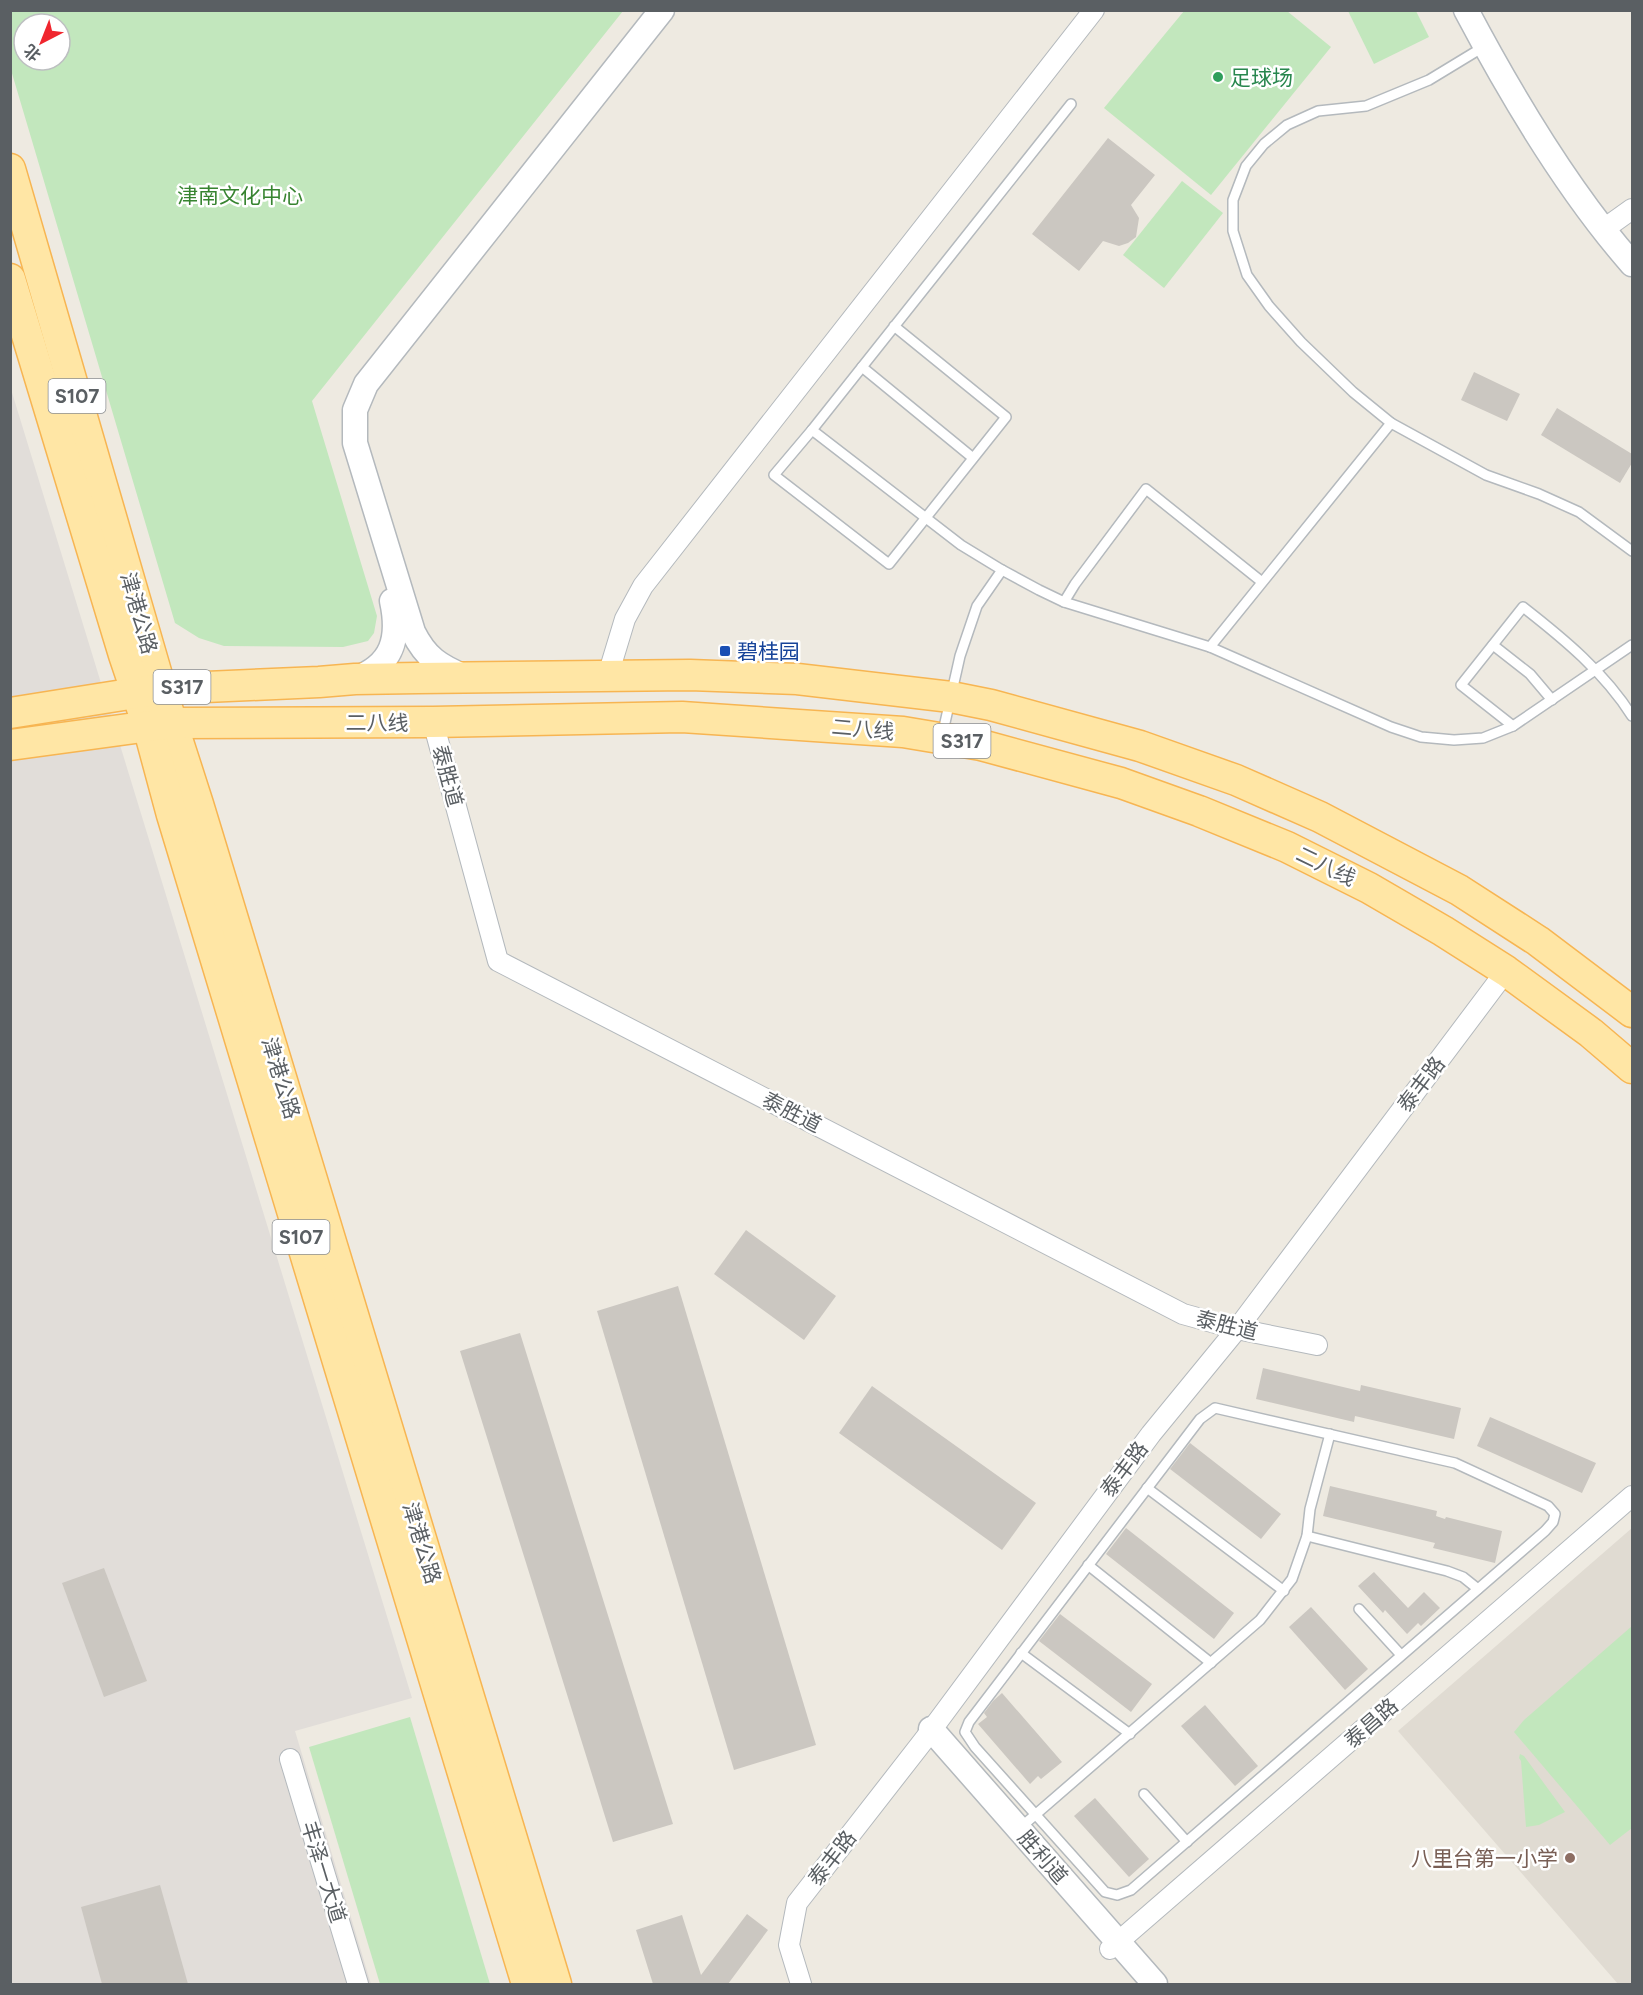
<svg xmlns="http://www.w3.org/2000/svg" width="1643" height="1995" font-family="Figtree,'Noto Sans SC',sans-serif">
<rect width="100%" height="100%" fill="#eeeae1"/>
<!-- industrial -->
<path fill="#e1ddd9" d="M10 386 412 1698 295 1731 371 1984H11Z"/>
<!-- education -->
<path fill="#e0dbd2" d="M1632 1528V1984H1618L1398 1731Z"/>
<!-- green -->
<g fill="#c2e7bd" fill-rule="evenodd">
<path d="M10 11H623L312 401 377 616 374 633 368 641 343 647 224 646 199 638 175 623 11 70ZM24 24H60V60H24Z"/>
<path d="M1184 11H1287L1331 47 1211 195 1104 108Z"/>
<path d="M1348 11H1416L1429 37 1374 64Z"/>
<path d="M1182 181 1223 213 1164 288 1123 255Z"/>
<path d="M1632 1626V1828L1610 1845 1514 1732 1524 1720Z"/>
<path d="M410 1717 490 1984H380L309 1747Z"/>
<path d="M1520 1754 1524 1756 1565 1812 1539 1825 1526 1827 1521 1761 1519 1758Z"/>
</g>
<!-- building -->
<g fill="#cbc7c1">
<path d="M1108 138 1155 175 1131 205 1139 218 1136 237 1128 243 1119 246 1103 241 1079 271 1032 234Z"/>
<path d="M1474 372 1520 394 1507 421 1461 400Z"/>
<path d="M1557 408 1632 454V463L1620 483 1541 435Z"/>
<path d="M746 1230 836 1296 804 1340 714 1274Z"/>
<path d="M678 1286 816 1745 734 1770 597 1311Z"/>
<path d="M520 1333 673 1824 613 1842 460 1351Z"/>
<path d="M1263 1368 1360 1391 1361 1385 1461 1408 1454 1439 1355 1416 1354 1422 1256 1399Z"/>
<path d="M872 1386 1036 1503 1002 1550 839 1433Z"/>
<path d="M1490 1417 1596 1463 1582 1493 1477 1446Z"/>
<path d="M1190 1443 1281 1514 1261 1539 1170 1469Z"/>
<path d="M1330 1486 1437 1511 1436 1516 1445 1519 1446 1517 1502 1531 1495 1563 1433 1548 1435 1543 1323 1516Z"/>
<path d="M1126 1528 1234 1613 1214 1639 1106 1554Z"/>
<path d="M104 1568 147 1681 104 1697 62 1583Z"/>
<path d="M1374 1572 1408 1608 1424 1592 1440 1608 1421 1626 1418 1623 1407 1634 1385 1610 1383 1613 1358 1586Z"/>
<path d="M1311 1607 1368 1669 1345 1690 1289 1627Z"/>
<path d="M1060 1614 1152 1684 1131 1712 1039 1641Z"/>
<path d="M1002 1693 1062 1762 1041 1779 1038 1776 1030 1784 978 1724 987 1717 984 1713 993 1701Z"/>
<path d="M1205 1705 1258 1766 1235 1786 1181 1726Z"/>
<path d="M1095 1798 1149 1859 1129 1877 1074 1816Z"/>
<path d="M160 1885 188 1984H102L81 1907Z"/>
<path d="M747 1914 768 1930 728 1984H653L636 1930 682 1915 701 1975Z"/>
</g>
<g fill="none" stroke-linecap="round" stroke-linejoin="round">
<!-- service casing -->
<g stroke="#b4b9bd" stroke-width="12">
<g id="service">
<path d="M1485 46 1429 80 1366 106 1318 111 1287 125 1264 144 1246 166 1233 200V231L1247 275 1269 306 1301 342 1353 392 1391 423 1486 475 1539 494 1579 512 1632 551"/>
<path d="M894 326 1006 417 889 564 774 475 812 430 1071 104"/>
<path d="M862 367 973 458"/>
<path d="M812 430 961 545 1002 570 1039 590 1064 602 1210 647 1391 727 1421 737 1454 740 1483 738 1513 726 1632 645"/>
<path d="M1064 602 1075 584 1146 489 1262 582"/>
<path d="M1493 645 1530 674 1552 700"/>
<path d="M1210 647 1391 423"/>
<path d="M1513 726 1461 685 1523 607C1564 639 1604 672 1632 716"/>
<path d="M942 736 960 656 977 606 1002 570"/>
<path d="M1215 1408 1455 1463 1548 1506 1555 1514 1553 1522 1545 1531 1131 1890 1117 1895 1105 1892 975 1747 965 1732 969 1722 1200 1419Z"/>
<path d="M1147 1488 1284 1591"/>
<path d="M1307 1536 1447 1571 1463 1577 1478 1589"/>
<path d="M1088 1565 1211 1663"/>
<path d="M1359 1609 1401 1655"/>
<path d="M1021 1653 1130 1734"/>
<path d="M1144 1794 1187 1842"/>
<path d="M1020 1828 1260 1620 1292 1579 1307 1536 1310 1509 1330 1434"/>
</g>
</g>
<!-- minor casing -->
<g stroke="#b4b9bd" stroke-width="22">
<g id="minor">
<path d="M1604 229 1632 209"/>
<path d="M608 675 625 619 643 586 1094 10"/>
<path d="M433 722 498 961 1183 1314 1237 1329 1317 1345"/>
<path d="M290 1759 358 1984"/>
<path d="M1110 1949 1632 1496"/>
<path d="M801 1984 789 1945 797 1903 924 1740 1151 1434 1237 1329 1506 971"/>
</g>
</g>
<!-- tertiary casing -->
<g stroke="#b4b9bd" stroke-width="27">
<g id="tertiary">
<path d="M1466 10C1512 97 1567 190 1632 264"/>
<path d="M465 677C439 666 426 658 413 632L355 443V410L366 384 662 10"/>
<path d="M355 679C393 665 400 638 392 601"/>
<path d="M931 1729 1155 1984"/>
</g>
</g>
<!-- primary casing -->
<g stroke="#f7b552" stroke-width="33">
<g id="primary">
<path d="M10 169 161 689 198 804 556 1984"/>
<path d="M10 279 124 655 148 726 172 815 527 1984"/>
<path d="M10 713 161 689 319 682 355 679 418 678 690 675 797 679 951 697 991 705 1140 746 1236 780 1320 817 1459 890 1538 941 1632 1012"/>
<path d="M10 745 172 723 433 722 682 717 903 732 981 745 1121 783 1199 811 1287 847 1369 888 1443 931 1506 971 1591 1033 1632 1068"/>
</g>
</g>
<!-- service -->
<use href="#service" stroke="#fff" stroke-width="9"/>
<!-- minor -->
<use href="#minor" stroke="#fff" stroke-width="20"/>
<!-- tertiary -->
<use href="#tertiary" stroke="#fff" stroke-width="24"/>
<!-- primary -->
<use href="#primary" stroke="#ffe6a5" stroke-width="30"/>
</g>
<!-- markers -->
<circle fill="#2e9e5b" stroke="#fff" stroke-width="2" cx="1218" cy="77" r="6"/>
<rect fill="#1a4fb4" stroke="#fff" stroke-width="2" x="719" y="645" width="12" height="12" rx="3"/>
<circle fill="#8d6e63" stroke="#fff" stroke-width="2" cx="1570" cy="1858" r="6"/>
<g text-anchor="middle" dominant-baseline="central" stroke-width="5" stroke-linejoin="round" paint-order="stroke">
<!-- shield labels -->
<g fill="#fff" stroke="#8c8f92" stroke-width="1.5">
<rect x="48.5" y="379" width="57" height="34" rx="4.5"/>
<rect x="153.5" y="670" width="57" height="34" rx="4.5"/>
<rect x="933.5" y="724" width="57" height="34" rx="4.5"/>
<rect x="272.5" y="1220" width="57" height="34" rx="4.5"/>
</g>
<g font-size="20" font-weight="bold" fill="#5a5f63">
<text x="77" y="396">S107</text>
<text x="182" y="687">S317</text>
<text x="962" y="741">S317</text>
<text x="301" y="1237">S107</text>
</g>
<!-- leisure labels -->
<g font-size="21" fill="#27864d" stroke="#fff" text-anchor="start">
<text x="1230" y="77">足球场</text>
</g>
<!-- park labels -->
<g font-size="21" fill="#378430" stroke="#fff">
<text x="240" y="195">津南文化中心</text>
</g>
<!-- street labels -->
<g font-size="21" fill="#5a5f63" stroke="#fff">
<text transform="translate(139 613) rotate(74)">津港公路</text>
<text x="377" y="722">二八线</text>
<text transform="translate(863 729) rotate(5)">二八线</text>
<text transform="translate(448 776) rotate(75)">泰胜道</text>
<text transform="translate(1326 866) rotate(26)">二八线</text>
<text transform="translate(281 1078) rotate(73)">津港公路</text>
<text transform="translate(1421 1084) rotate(-53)">泰丰路</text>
<text transform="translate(792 1112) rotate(27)">泰胜道</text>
<text transform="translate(1227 1325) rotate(14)">泰胜道</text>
<text transform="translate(1124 1469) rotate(-53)">泰丰路</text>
<text transform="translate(422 1543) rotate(73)">津港公路</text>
<text transform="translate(1371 1723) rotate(-41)">泰昌路</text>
<text transform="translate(1043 1857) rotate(49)">胜利道</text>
<text transform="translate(832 1858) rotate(-52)">泰丰路</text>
<text transform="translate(324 1872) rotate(73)">丰泽一大道</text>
</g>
<!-- transit labels -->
<g font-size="21" fill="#164399" stroke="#fff" text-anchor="start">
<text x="737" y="651">碧桂园</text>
</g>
<!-- education labels -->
<g font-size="21" fill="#785e54" stroke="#fff" text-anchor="end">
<text x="1558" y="1858">八里台第一小学</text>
</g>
</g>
<!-- border -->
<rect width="1643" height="1995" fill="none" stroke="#5a5f63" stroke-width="24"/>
<!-- north arrow -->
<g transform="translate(42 42) rotate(222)"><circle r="28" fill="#ffffff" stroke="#bdbfc1" stroke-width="1.5"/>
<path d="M0-4.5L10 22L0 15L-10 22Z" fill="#f0262e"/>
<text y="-9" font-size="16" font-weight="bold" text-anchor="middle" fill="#5a5f63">北</text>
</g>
</svg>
